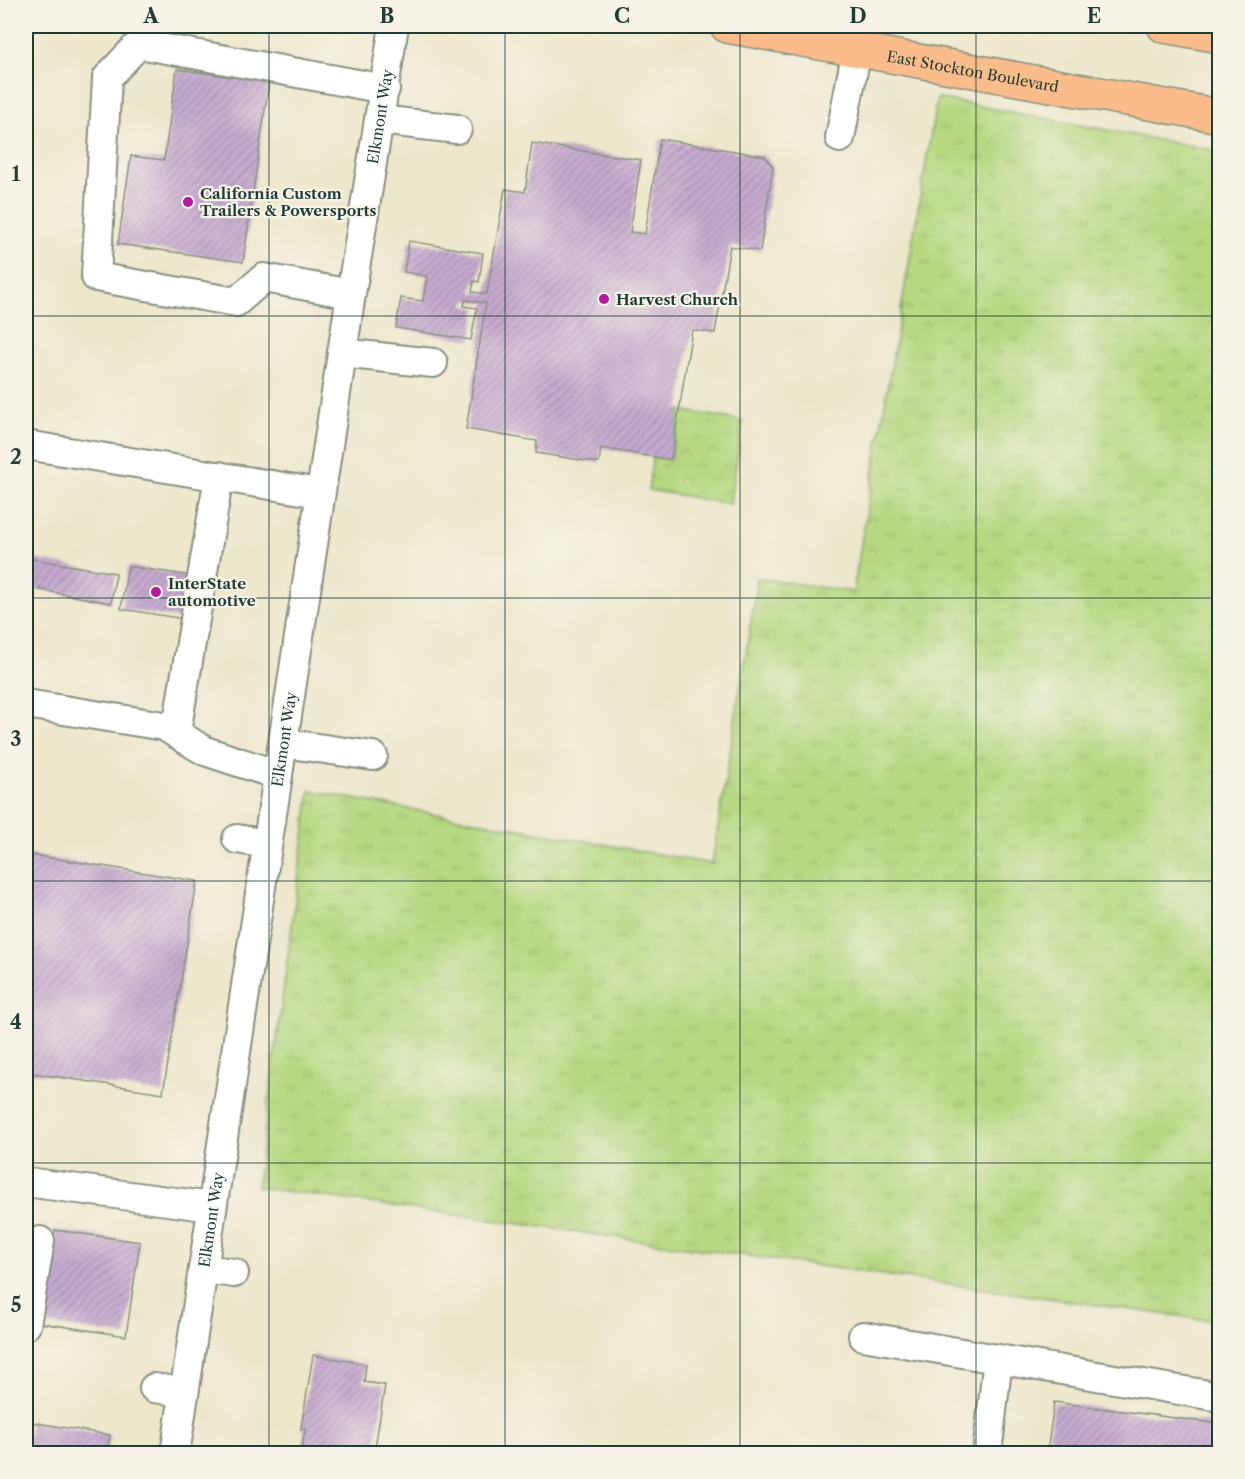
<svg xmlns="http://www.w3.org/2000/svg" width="1245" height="1479" font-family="'Libre Caslon Text',serif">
<defs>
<pattern id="grass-tufts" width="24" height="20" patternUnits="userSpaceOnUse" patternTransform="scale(1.5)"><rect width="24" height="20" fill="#b6d880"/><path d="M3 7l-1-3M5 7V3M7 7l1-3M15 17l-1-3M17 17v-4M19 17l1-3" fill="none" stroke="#9cba6f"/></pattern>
<pattern id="park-crowns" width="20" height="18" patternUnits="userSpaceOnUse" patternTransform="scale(1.5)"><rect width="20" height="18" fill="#b6d880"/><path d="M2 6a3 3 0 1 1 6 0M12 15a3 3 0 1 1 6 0" fill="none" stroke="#9cba6f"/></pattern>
<pattern id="building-hatch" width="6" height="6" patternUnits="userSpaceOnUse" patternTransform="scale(1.5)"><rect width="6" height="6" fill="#c6aacf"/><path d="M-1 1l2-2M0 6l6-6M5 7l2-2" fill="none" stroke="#a08ca9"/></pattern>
</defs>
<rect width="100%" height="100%" fill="#f7f3e8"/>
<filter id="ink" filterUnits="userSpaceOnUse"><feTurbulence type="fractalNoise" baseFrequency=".0167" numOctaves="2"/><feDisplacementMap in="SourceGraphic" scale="12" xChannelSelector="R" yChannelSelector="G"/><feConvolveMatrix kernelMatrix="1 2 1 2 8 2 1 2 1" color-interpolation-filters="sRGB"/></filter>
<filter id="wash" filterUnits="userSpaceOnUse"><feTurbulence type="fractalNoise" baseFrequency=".008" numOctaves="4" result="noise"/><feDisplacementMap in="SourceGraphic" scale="24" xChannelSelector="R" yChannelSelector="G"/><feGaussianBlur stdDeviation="1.35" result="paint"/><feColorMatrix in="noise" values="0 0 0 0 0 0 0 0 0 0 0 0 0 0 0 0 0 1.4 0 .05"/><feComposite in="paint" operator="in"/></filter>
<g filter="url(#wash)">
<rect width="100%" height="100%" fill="#ede7cb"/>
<!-- grass -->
<path fill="url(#grass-tufts)" stroke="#6a8a5a" stroke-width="1.5" d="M937 98 1219 151V1322L257 1187 310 791 712 864 758 578 853 592Z"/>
<!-- park -->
<path fill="url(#park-crowns)" stroke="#6a8a5a" stroke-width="1.5" d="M680 410 743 421 730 504 648 490 653 457 671 459Z"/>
<g id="blocks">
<!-- building -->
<g fill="url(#building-hatch)">
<path d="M177 69 269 82 243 262 118 244 131 156 164 160Z"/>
<path d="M660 139 765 156 773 167 760 251 730 246 715 333 692 330 671 460 601 448 599 463 536 453 537 441 466 429 486 303 465 300 464 306 477 308 471 340 396 328 401 298 423 301 427 276 404 272 409 241 483 253 479 282 474 281 472 292 487 294 505 189 525 192 532 143 641 160 630 232 645 234Z"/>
<path d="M26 558 116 573 111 603 26 587Z"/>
<path d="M128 566 191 576 184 619 121 609Z"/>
<path d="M26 854 197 881 163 1093 26 1072Z"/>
<path d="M55 1230 140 1242 126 1336 41 1323Z"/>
<path d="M313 1355 366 1364 364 1382 385 1385 374 1454H301L305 1429H301Z"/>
<path d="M1054 1402 1220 1424V1454H1047Z"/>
<path d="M31 1422 110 1435 107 1454H26Z"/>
</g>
</g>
</g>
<g filter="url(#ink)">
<use href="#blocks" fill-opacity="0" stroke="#869280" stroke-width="1.5"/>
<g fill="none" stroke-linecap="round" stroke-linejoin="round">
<!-- minor casing -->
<g stroke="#869280" stroke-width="32">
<g id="minor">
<path d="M380 120 457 129"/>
<path d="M840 138 857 49"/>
<path d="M351 294 264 278 236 302 96 277 107 78 139 44 385 89"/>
<path d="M342 353 433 363"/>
<path d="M26 445 320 493"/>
<path d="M26 704 164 726 205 751 278 775"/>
<path d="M176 733 219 476"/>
<path d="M283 743 373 756"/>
<path d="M237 839 267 844"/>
<path d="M26 1182 212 1207"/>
<path d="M203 1269 234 1273"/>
<path d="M26 1325 40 1241"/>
<path d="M863 1336 1220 1397"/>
<path d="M154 1388 184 1392"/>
<path id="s1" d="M175 1454 351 294 394 26"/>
<path d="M987 1454 998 1359"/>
</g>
</g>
<!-- major casing -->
<g stroke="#869280" stroke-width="36">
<g id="major">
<path id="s2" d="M727 26 1220 116"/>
</g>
</g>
<!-- highway casing -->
<g stroke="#869280" stroke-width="36">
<path id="highway" d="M1164 26 1220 36"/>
</g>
<!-- minor -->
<use href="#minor" stroke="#fff" stroke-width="28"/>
<!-- major -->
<use href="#major" stroke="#fabc8b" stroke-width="33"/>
<!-- highway -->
<use href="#highway" stroke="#fabc8b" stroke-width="33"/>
</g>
</g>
<!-- grid -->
<path fill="none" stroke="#1f3d34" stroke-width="1.5" stroke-opacity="0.55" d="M269 26V1454M505 26V1454M740 26V1454M976 26V1454M26 316H1220M26 598H1220M26 881H1220M26 1163H1220"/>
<!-- markers -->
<g fill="#b5179e" stroke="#f7f3e8" stroke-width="2">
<circle cx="188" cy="202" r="6"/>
<circle cx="604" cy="299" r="6"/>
<circle cx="156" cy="592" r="6"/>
</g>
<g text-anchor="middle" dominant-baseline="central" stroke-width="4.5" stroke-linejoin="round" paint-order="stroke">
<!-- street labels -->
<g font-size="15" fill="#1f3d34" stroke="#f7f3e8">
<text stroke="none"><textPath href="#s2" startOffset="250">East Stockton Boulevard</textPath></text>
<text stroke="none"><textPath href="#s1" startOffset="1353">Elkmont Way</textPath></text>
<text stroke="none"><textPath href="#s1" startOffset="723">Elkmont Way</textPath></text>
<text stroke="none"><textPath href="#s1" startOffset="237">Elkmont Way</textPath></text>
</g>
<!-- poi labels -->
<g font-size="15" font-weight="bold" fill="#1f3d34" stroke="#f7f3e8" text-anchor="start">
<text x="200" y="193">California Custom<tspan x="200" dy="17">Trailers &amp; Powersports</tspan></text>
<text x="616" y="299">Harvest Church</text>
<text x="168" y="583">InterState<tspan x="168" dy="17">automotive</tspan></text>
</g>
</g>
<!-- margin -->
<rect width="1245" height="1479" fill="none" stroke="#f7f3e8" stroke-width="66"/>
<rect x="33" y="33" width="1179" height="1413" fill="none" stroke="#1f3d34" stroke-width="2"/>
<g font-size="20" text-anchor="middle" font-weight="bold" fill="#1f3d34">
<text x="151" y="23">A</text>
<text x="387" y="23">B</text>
<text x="622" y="23">C</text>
<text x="858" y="23">D</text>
<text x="1094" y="23">E</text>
<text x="16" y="181">1</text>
<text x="16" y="464">2</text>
<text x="16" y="746">3</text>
<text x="16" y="1029">4</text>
<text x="16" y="1312">5</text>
</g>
</svg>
